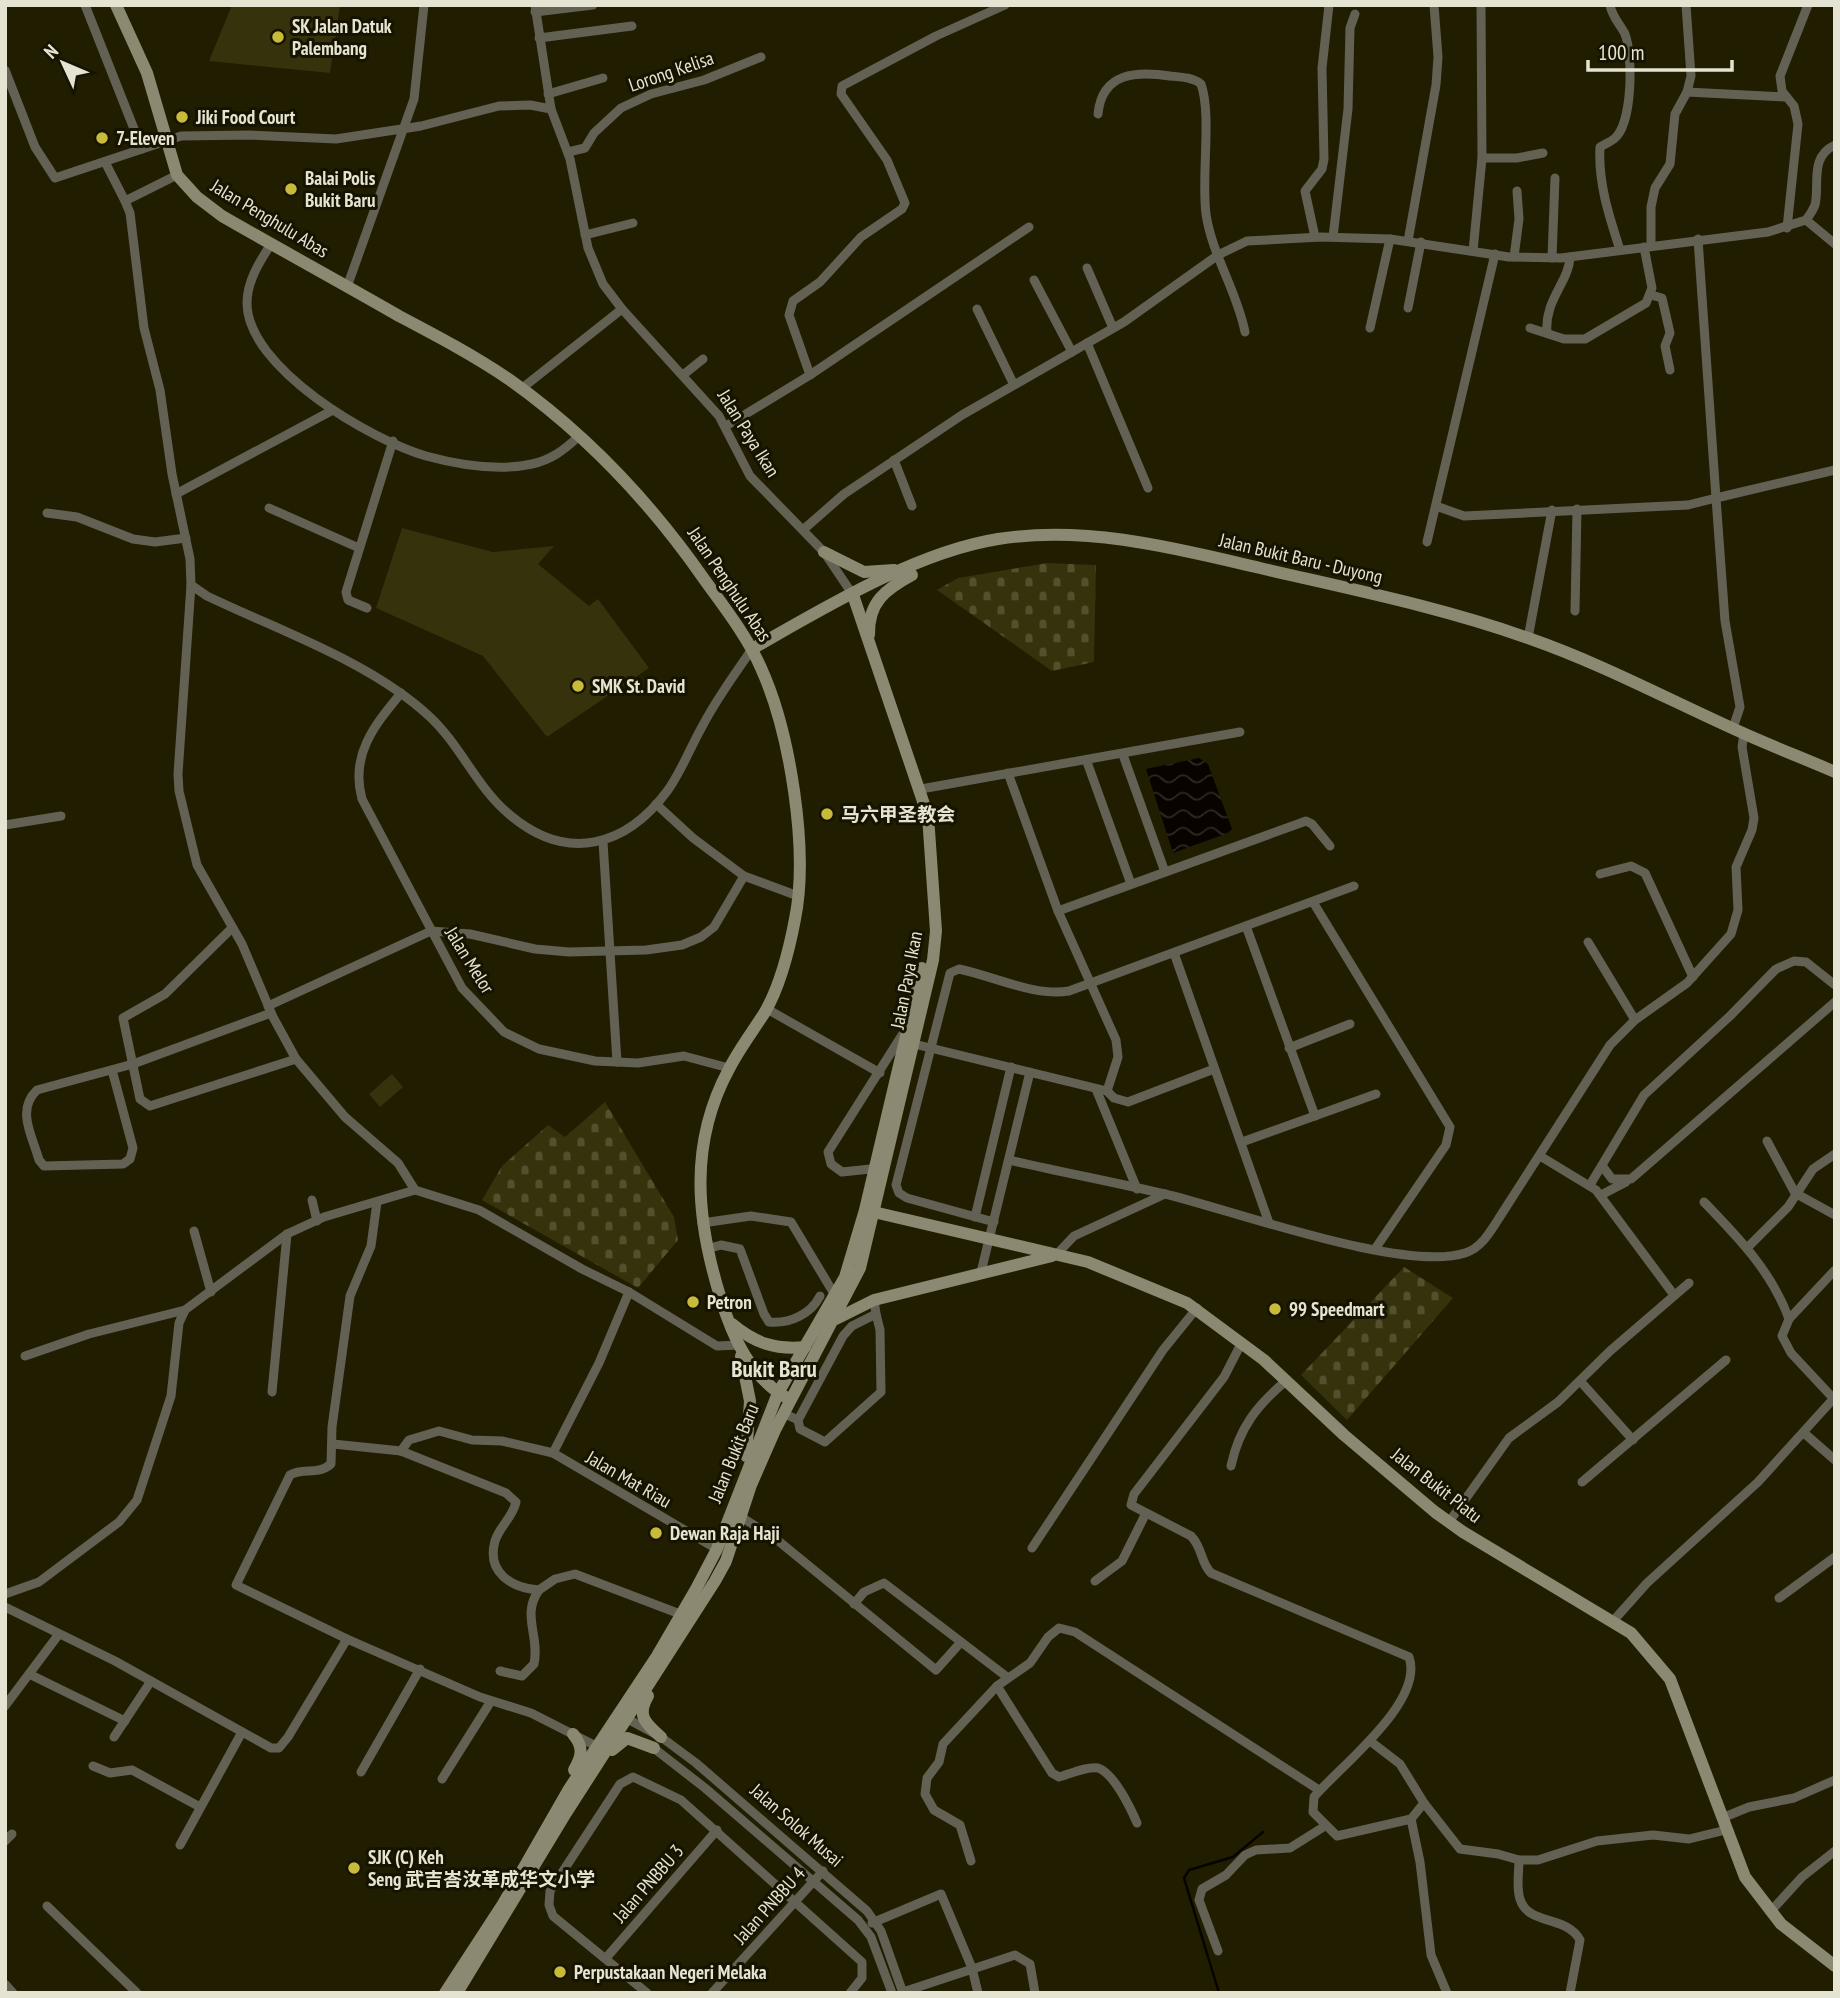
<svg xmlns="http://www.w3.org/2000/svg" width="1840" height="1998" font-family="'PT Sans Narrow','Noto Sans SC',sans-serif">
<defs>
<pattern id="cemetery-stones" width="16" height="16" patternUnits="userSpaceOnUse" patternTransform="scale(1.75)"><rect width="16" height="16" fill="#36320c"/><path d="M2 7V4a2 2 0 0 1 4 0v3zM10 15v-3a2 2 0 0 1 4 0v3z" fill="#53502e"/></pattern>
<pattern id="water-waves" width="16" height="10" patternUnits="userSpaceOnUse" patternTransform="scale(1.75)"><rect width="16" height="10" fill="#090300"/><path d="M0 5q4-4 8 0t8 0" fill="none" stroke="#2d2824"/></pattern>
</defs>
<rect width="100%" height="100%" fill="#201d00"/>
<!-- cemetery -->
<g fill="url(#cemetery-stones)">
<path d="M1047 563 1096 565 1094 662 1052 671 937 590 958 578Z"/>
<path d="M605 1102 674 1217 678 1240 638 1288 482 1200 502 1166 548 1125 565 1137Z"/>
<path d="M1404 1267 1453 1298 1347 1420 1301 1375Z"/>
</g>
<!-- park -->
<g fill="#36320c">
<path d="M232 5H340L330 73 209 61Z"/>
<path d="M402 528 493 552 554 546 538 564 589 606 598 599 649 668 547 737 483 656 376 608Z"/>
<path d="M392 1074 403 1087 380 1107 369 1094Z"/>
</g>
<!-- water -->
<path fill="url(#water-waves)" d="M1199 758 1208 764 1232 829 1228 833 1173 853 1146 769Z"/>
<g fill="none" stroke-linecap="round" stroke-linejoin="round">
<!-- stream -->
<path stroke="#090300" stroke-width="2.5" d="M1219 1993 1184 1878 1189 1870 1233 1857 1263 1832"/>
<!-- minor -->
<g stroke="#636153" stroke-width="9">
<path d="M85 5 142 149"/>
<path d="M535 5 551 109 570 159 588 248 603 284 622 309 719 416 750 476 824 552 853 595"/>
<path d="M1610 5C1612 17 1620 24 1625 34 1633 55 1633 124 1614 139 1610 142 1605 144 1600 147 1598 183 1609 216 1620 250"/>
<path d="M535 12 593 5"/>
<path d="M539 38 632 26"/>
<path d="M5 70 35 147 55 178 181 136 250 135 336 139 421 126 499 106 530 105 551 109"/>
<path d="M1687 92 1785 97"/>
<path d="M548 94 603 78"/>
<path d="M1098 114C1102 72 1137 71 1170 76 1180 77 1192 77 1201 84 1212 115 1201 177 1206 214 1212 255 1237 291 1245 332"/>
<path d="M568 152 585 148 594 133 621 108 651 94 704 80 761 57"/>
<path d="M1482 158H1517L1543 153"/>
<path d="M105 162 125 201"/>
<path d="M177 175 125 201 130 213 144 328 160 390 172 474 190 559 191 585 178 774 179 791 197 865 242 944 273 1017 296 1059 345 1117 398 1163 415 1190 479 1210 582 1269 629 1292 717 1346 739 1345"/>
<path d="M1806 220 1835 244"/>
<path d="M1787 228 1798 124 1794 106 1782 91 1780 76 1808 5"/>
<path d="M585 235 633 223"/>
<path d="M1315 237 1305 191 1322 169 1324 159 1322 68 1329 5"/>
<path d="M1333 237 1348 109 1350 28 1355 14"/>
<path d="M1408 241 1436 85 1438 57 1434 5"/>
<path d="M271 244C260 261 247 281 247 303 247 368 371 440 426 456 459 465 499 471 532 464 551 460 564 450 578 437"/>
<path d="M1651 246V207L1655 188 1670 164 1675 114 1687 92 1691 76 1686 5"/>
<path d="M1473 251 1482 158 1481 5"/>
<path d="M1514 257 1519 219 1517 191"/>
<path d="M1552 258 1555 178"/>
<path d="M1087 268 1113 328"/>
<path d="M1034 280 1072 352"/>
<path d="M347 287 414 99 424 5"/>
<path d="M1651 295 1662 298 1670 333 1665 346 1670 370"/>
<path d="M1408 308 1421 242"/>
<path d="M977 309 1014 385"/>
<path d="M1370 328 1390 239"/>
<path d="M1530 328 1564 339H1585L1646 303 1652 288 1644 247"/>
<path d="M1547 333C1544 300 1569 282 1570 257"/>
<path d="M1087 343 1148 488"/>
<path d="M683 375 703 359"/>
<path d="M810 375 789 315 793 301 820 282 861 237 902 209 905 203 887 160 841 94 842 86 936 36 1005 5"/>
<path d="M521 389 622 309"/>
<path d="M726 426 810 375 1029 227"/>
<path d="M894 460 912 506"/>
<path d="M176 494 333 410"/>
<path d="M1436 506 1464 516 1688 505 1716 498 1698 239"/>
<path d="M269 508 359 548"/>
<path d="M47 513 77 517 133 539 155 542 186 538"/>
<path d="M804 529 844 494 962 415 1124 322 1218 255 1247 241 1321 237 1390 239 1509 257 1561 258 1768 232 1806 220C1809 216 1813 210 1815 205 1820 184 1809 157 1835 145"/>
<path d="M1427 542 1495 254"/>
<path d="M191 585 207 596C280 631 371 662 430 717 461 746 477 788 510 815 567 863 626 847 668 790 682 770 691 746 703 725 717 698 735 674 752 649"/>
<path d="M367 608 348 600 346 592 393 441"/>
<path d="M1575 611 1577 509"/>
<path d="M1528 638 1552 510"/>
<path d="M401 693C374 726 350 755 362 799L462 988 504 1032 539 1049 595 1061 638 1063 684 1056 729 1068"/>
<path d="M1733 728 1740 707 1725 621 1716 498 1835 470"/>
<path d="M1123 755 1165 872"/>
<path d="M1087 762 1131 884"/>
<path d="M1008 773 1058 911 1116 1040 1118 1057 1107 1091"/>
<path d="M921 789 1240 732"/>
<path d="M5 825 61 816"/>
<path d="M603 842 617 1062"/>
<path d="M1600 874 1631 866 1645 873 1693 977"/>
<path d="M744 876 798 896"/>
<path d="M1313 902 1450 1127 1446 1145 1375 1249"/>
<path d="M1058 911 1306 821 1312 824 1330 846"/>
<path d="M1246 926 1315 1116"/>
<path d="M232 928 165 994 123 1018 140 1099 150 1106 296 1059"/>
<path d="M1588 942 1635 1020"/>
<path d="M1174 953 1269 1223"/>
<path d="M268 1006 431 931 470 934 535 949 569 952 646 950 682 945 701 937 714 927 744 876 693 838 656 804"/>
<path d="M767 1009 880 1073"/>
<path d="M910 1043 1107 1091 1114 1098 1128 1102 1214 1069"/>
<path d="M1289 1048 1350 1024"/>
<path d="M112 1070 133 1148 130 1159 123 1164 44 1166 39 1160C32 1135 16 1110 37 1090L133 1064 271 1013"/>
<path d="M1096 1089 1137 1189"/>
<path d="M1767 1141 1795 1193 1835 1215"/>
<path d="M1242 1142 1376 1094"/>
<path d="M1540 1156 1596 1190 1674 1295"/>
<path d="M1009 1160C1061 1172 1113 1182 1165 1194 1232 1210 1404 1273 1465 1253 1482 1248 1492 1229 1501 1215L1610 1045 1635 1020 1687 983 1731 934 1738 910 1736 867 1752 830 1754 818 1742 747 1744 733"/>
<path d="M1603 1167 1612 1179H1631L1835 1002"/>
<path d="M880 1168 842 1172 831 1164 828 1152 904 1032"/>
<path d="M1590 1185 1644 1095 1730 1016 1776 969 1794 961 1806 962 1835 985"/>
<path d="M1601 1195 1626 1182"/>
<path d="M312 1200 317 1221"/>
<path d="M377 1202 371 1246 350 1296 332 1427 331 1464C317 1476 304 1467 290 1475L236 1585 347 1639 480 1697 531 1713 600 1748"/>
<path d="M1704 1202C1738 1237 1772 1272 1789 1319"/>
<path d="M975 1217 1011 1067"/>
<path d="M994 1222 907 1198 899 1193 896 1185 950 973 959 969C993 976 1035 997 1069 991L1354 886"/>
<path d="M702 1223 751 1216 791 1222 836 1297"/>
<path d="M194 1231 211 1292"/>
<path d="M1747 1248 1788 1207 1813 1169 1835 1154"/>
<path d="M707 1249 721 1245 740 1249 764 1314 769 1322C790 1324 811 1314 820 1296"/>
<path d="M1056 1255 1074 1236 1165 1194"/>
<path d="M981 1272 1030 1072"/>
<path d="M1242 1342 1224 1377 1134 1494 1131 1505 1191 1536C1203 1548 1200 1562 1211 1573L1409 1657C1425 1702 1339 1767 1314 1797L1313 1812 1337 1836 1411 1819 1424 1803 1400 1764 1370 1741"/>
<path d="M25 1356 89 1334 185 1310"/>
<path d="M1581 1382 1633 1440"/>
<path d="M272 1392 287 1234"/>
<path d="M1833 1398 1791 1353 1782 1336 1789 1319 1835 1270"/>
<path d="M783 1413 798 1420 843 1336 852 1326 876 1314 874 1300"/>
<path d="M798 1420 800 1429 825 1442 881 1392 880 1330 876 1314"/>
<path d="M1804 1433 1835 1460"/>
<path d="M333 1444 401 1451 506 1493 516 1502C513 1517 499 1527 495 1541 486 1573 512 1588 539 1590L555 1579 575 1574 680 1614"/>
<path d="M401 1451 409 1440 439 1431 472 1440 502 1441 553 1453 599 1363 629 1292"/>
<path d="M553 1453 717 1549"/>
<path d="M1231 1466C1239 1428 1257 1405 1287 1380"/>
<path d="M1582 1482 1726 1360"/>
<path d="M738 1515 776 1539 936 1670 961 1642"/>
<path d="M1449 1522 1509 1438 1558 1402 1610 1351 1689 1283"/>
<path d="M1032 1548 1163 1350 1197 1308"/>
<path d="M1095 1581 1122 1561 1145 1515"/>
<path d="M5 1594 39 1582 119 1522 137 1500 171 1396 179 1323 185 1310 287 1234 324 1217 415 1190"/>
<path d="M1779 1598 1835 1557"/>
<path d="M854 1604 864 1592 884 1583 1007 1677"/>
<path d="M5 1607 115 1661 271 1748H279L288 1737 347 1639"/>
<path d="M1614 1620 1647 1583 1758 1482 1835 1397"/>
<path d="M500 1671 522 1676 534 1664C540 1636 521 1615 539 1590"/>
<path d="M29 1674 125 1721"/>
<path d="M997 1686 1052 1773 1059 1777C1070 1774 1087 1766 1098 1768 1114 1773 1131 1809 1137 1823"/>
<path d="M5 1706 59 1634"/>
<path d="M622 1716 661 1737 696 1763 867 1911 881 1931 903 1993"/>
<path d="M114 1737 151 1681"/>
<path d="M651 1746 705 1788 858 1920 871 1937 892 1993"/>
<path d="M93 1766 110 1773 132 1770 200 1807"/>
<path d="M361 1772 420 1669"/>
<path d="M442 1779 491 1701"/>
<path d="M1424 1803 1460 1849 1498 1854 1519 1860H1538L1597 1841 1653 1835 1689 1839 1726 1830"/>
<path d="M1722 1818 1749 1807 1794 1798 1835 1780"/>
<path d="M1411 1819 1420 1862 1431 1955 1447 1993"/>
<path d="M5 1841 12 1834"/>
<path d="M180 1845 242 1732"/>
<path d="M1519 1860C1519 1873 1516 1887 1520 1899 1528 1926 1567 1915 1580 1940L1570 1993"/>
<path d="M971 1861 960 1825 934 1810 925 1794 927 1778 939 1762 943 1744 997 1686 1030 1663 1048 1637 1059 1628 1075 1632 1319 1790"/>
<path d="M47 1906 137 1993"/>
<path d="M1770 1912 1802 1877 1835 1851"/>
<path d="M872 1923 941 1894 972 1968 978 1993"/>
<path d="M1218 1951 1199 1900 1202 1889 1226 1875 1245 1855 1256 1850 1290 1848 1325 1826"/>
<path d="M606 1958 717 1830"/>
<path d="M5 1984 13 1993"/>
<path d="M903 1992 1015 1955 1030 1964 1035 1993"/>
<path d="M647 1993 553 1916 549 1905 550 1891 620 1784 633 1777 681 1800 862 1962V1978L850 1993"/>
<path d="M712 1993 823 1871"/>
</g>
<!-- secondary -->
<g stroke="#8b8972" stroke-width="12">
<path d="M116 5 147 73 177 175 197 197 222 216C281 250 340 282 399 316 437 336 475 356 510 380 586 434 651 503 704 579 724 607 747 636 761 668 790 732 809 850 795 919 789 951 781 984 765 1012 753 1031 739 1049 729 1069 689 1143 696 1218 720 1296 732 1336 750 1378 789 1399"/>
<path d="M824 552 864 572 894 570"/>
<path d="M869 635C868 602 886 589 912 575"/>
<path d="M752 649C824 608 916 552 998 539 1086 525 1175 548 1260 568 1350 589 1441 607 1528 638 1603 664 1673 702 1745 734 1774 747 1805 759 1835 772"/>
<path d="M865 1210 1088 1262 1187 1303 1264 1360 1344 1435 1435 1512 1463 1532 1631 1633 1670 1679 1745 1877 1781 1924 1835 1966"/>
<path d="M836 1319 874 1300 1052 1256"/>
<path d="M732 1324C755 1343 775 1350 805 1347"/>
<path d="M741 1356 750 1401 746 1456"/>
<path d="M648 1696C636 1716 646 1724 661 1737"/>
<path d="M573 1734C584 1747 582 1756 574 1770"/>
<path d="M612 1750 627 1738 654 1748"/>
<path d="M445 1993 503 1904 569 1789 657 1656 696 1589 717 1549 778 1393 845 1277 865 1210 922 968"/>
<path d="M457 1993 566 1813 715 1581 726 1561 751 1485 775 1430 860 1268 933 960 936 931 928 816 853 595"/>
</g>
</g>
<!-- markers -->
<g fill="#c9bb3a" stroke="#161300" stroke-width="2.5">
<circle cx="278" cy="37" r="7"/>
<circle cx="182" cy="117" r="7"/>
<circle cx="102" cy="138" r="7"/>
<circle cx="291" cy="189" r="7"/>
<circle cx="578" cy="686" r="7"/>
<circle cx="827" cy="814" r="7"/>
<circle cx="693" cy="1302" r="7"/>
<circle cx="1275" cy="1309" r="7"/>
<circle cx="656" cy="1533" r="7"/>
<circle cx="354" cy="1868" r="7"/>
<circle cx="560" cy="1972" r="7"/>
</g>
<g text-anchor="middle" dominant-baseline="central" stroke-width="6" stroke-linejoin="round" paint-order="stroke">
<!-- poi labels -->
<g font-size="19" font-weight="bold" fill="#e5e3d1" stroke="#161300" text-anchor="start">
<text x="292" y="26">SK Jalan Datuk<tspan x="292" dy="22">Palembang</tspan></text>
<text x="196" y="117">Jiki Food Court</text>
<text x="116" y="138">7-Eleven</text>
<text x="305" y="178">Balai Polis<tspan x="305" dy="22">Bukit Baru</tspan></text>
<text x="592" y="686">SMK St. David</text>
<text x="841" y="814">马六甲圣教会</text>
<text x="707" y="1302">Petron</text>
<text x="1289" y="1309">99 Speedmart</text>
<text x="670" y="1533">Dewan Raja Haji</text>
<text x="368" y="1857">SJK (C) Keh<tspan x="368" dy="22">Seng 武吉峇汝革成华文小学</tspan></text>
<text x="574" y="1972">Perpustakaan Negeri Melaka</text>
</g>
<!-- street labels -->
<g font-size="19" fill="#e5e3d1" stroke="#161300">
<text transform="translate(671 71) rotate(-19)">Lorong Kelisa</text>
<text transform="translate(270 218) rotate(31)">Jalan Penghulu Abas</text>
<text transform="translate(749 433) rotate(58)">Jalan Paya Ikan</text>
<text transform="translate(1301 558) rotate(13)">Jalan Bukit Baru - Duyong</text>
<text transform="translate(730 584) rotate(56)">Jalan Penghulu Abas</text>
<text transform="translate(470 960) rotate(58)">Jalan Melor</text>
<text transform="translate(906 980) rotate(-79)">Jalan Paya Ikan</text>
<text transform="translate(733 1453) rotate(-68)">Jalan Bukit Baru</text>
<text transform="translate(629 1479) rotate(30)">Jalan Mat Riau</text>
<text transform="translate(1437 1485) rotate(38)">Jalan Bukit Piatu</text>
<text transform="translate(797 1825) rotate(41)">Jalan Solok Musai</text>
<text transform="translate(648 1883) rotate(-49)">Jalan PNBBU 3</text>
<text transform="translate(769 1905) rotate(-48)">Jalan PNBBU 4</text>
</g>
<!-- quarter labels -->
<g font-size="23" font-weight="bold" fill="#e5e3d1" stroke="#161300">
<text x="774" y="1368">Bukit Baru</text>
</g>
</g>
<!-- border -->
<rect width="1840" height="1998" fill="none" stroke="#e5e3d1" stroke-width="14"/>
<!-- north arrow -->
<g transform="translate(63 63) rotate(314)" stroke="#161300" stroke-width="5" paint-order="stroke">
<path d="M0-5L12 26L0 18L-12 26Z" fill="#e5e3d1"/>
<text y="-10" font-size="19" font-weight="bold" text-anchor="middle" fill="#e5e3d1">N</text>
</g>
<!-- scale -->
<path d="M1588 60v10h144v-10" fill="none" stroke="#e5e3d1" stroke-width="3.5"/>
<text x="1598" y="60" font-size="21" fill="#e5e3d1" stroke="#161300" stroke-width="5" paint-order="stroke">100 m</text>
</svg>
